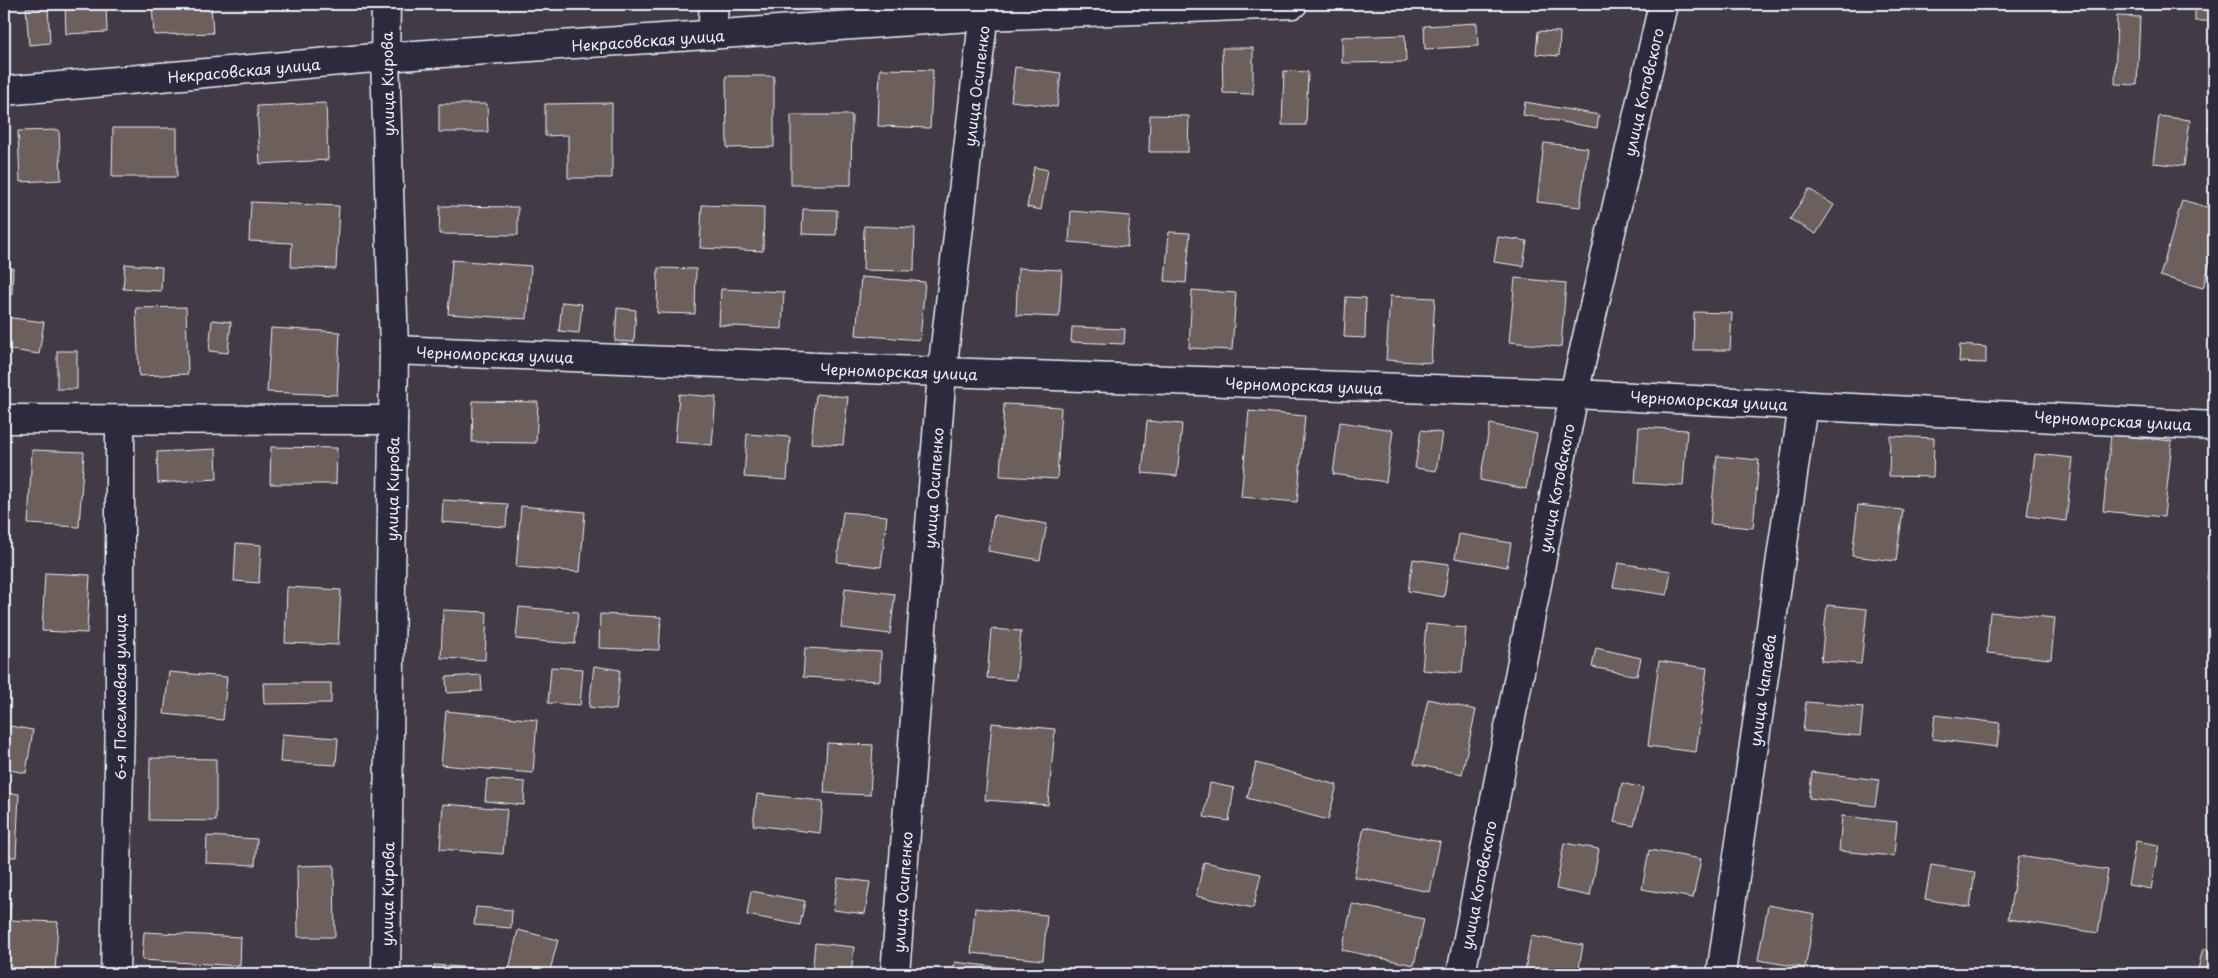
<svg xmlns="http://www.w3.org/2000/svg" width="2218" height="978" font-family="'Playpen Sans',sans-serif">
<rect width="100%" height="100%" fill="#423a46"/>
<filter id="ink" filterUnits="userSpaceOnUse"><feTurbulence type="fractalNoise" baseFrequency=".02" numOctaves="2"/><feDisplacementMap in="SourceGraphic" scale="10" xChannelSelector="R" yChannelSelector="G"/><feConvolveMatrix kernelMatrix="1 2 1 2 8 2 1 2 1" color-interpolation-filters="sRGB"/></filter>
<g filter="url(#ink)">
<!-- building -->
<g fill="#6d5f5b" stroke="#e8f1f8">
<path d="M65 4H106L107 32 66 34Z"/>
<path d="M152 4H211L213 33 154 35Z"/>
<rect x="2195" y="4" width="19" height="17"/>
<path d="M48 7 50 43 29 45 26 8Z"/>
<path d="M2117 16 2140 17 2137 85 2115 84Z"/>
<path d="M1477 23 1478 46 1425 49 1424 26Z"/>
<path d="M1538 31 1560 32 1559 56 1536 54Z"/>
<path d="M1405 35 1406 62 1342 63V37Z"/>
<path d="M1222 48H1253V94L1223 93Z"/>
<path d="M1015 67 1061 73 1057 107 1011 101Z"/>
<path d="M880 69 933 70 930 128 878 126Z"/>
<path d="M1284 71 1308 72 1306 125H1282Z"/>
<path d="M726 76H774V147L727 148Z"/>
<path d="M2214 99V131L2208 130Z"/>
<path d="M1525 102 1599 115 1597 128 1523 115Z"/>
<path d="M326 103 328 160 260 164 257 106Z"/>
<path d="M612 103V178H568V135L545 136V104Z"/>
<path d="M439 104H487L488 132H439Z"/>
<path d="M791 115H852L851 185H791Z"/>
<path d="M1150 115 1189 116 1188 152H1149Z"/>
<path d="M2159 116 2190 120 2184 166 2153 163Z"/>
<path d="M113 128H177V177H112Z"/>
<path d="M59 130 61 180 20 182 18 131Z"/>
<path d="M1544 143 1588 148 1580 207 1537 202Z"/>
<path d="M1034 167 1048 170 1041 210 1027 207Z"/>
<path d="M1809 189 1834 205 1816 234 1790 219Z"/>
<path d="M2182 200 2214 209V249L2203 288 2160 276Z"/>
<path d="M251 202 339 206 336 269 291 267 292 243 249 241Z"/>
<path d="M702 205 764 207 763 251 700 248Z"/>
<path d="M440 206 518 207V235L439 234Z"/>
<path d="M803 209 837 210 836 235 802 234Z"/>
<path d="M1071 211 1130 216 1127 247 1069 242Z"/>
<path d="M864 226 915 228 914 271 863 270Z"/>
<path d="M1169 232 1190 233 1186 283 1165 281Z"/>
<path d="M1498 237 1527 241 1523 266 1494 262Z"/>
<path d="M452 260 531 266 527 319 448 314Z"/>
<path d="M125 264 162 267 161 291 123 289Z"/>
<path d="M4 267 13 268 12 294H4Z"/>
<path d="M658 268 696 269 695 314 657 313Z"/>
<path d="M1018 268 1062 270 1059 317 1016 315Z"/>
<path d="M861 277 925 282 920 340 856 335Z"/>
<path d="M1515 278 1566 283 1561 347 1509 342Z"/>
<path d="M721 289 784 292 782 329 719 325Z"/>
<path d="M1192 290 1236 293 1232 350 1189 348Z"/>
<path d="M1390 296 1435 298 1431 363 1386 360Z"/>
<path d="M1346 297 1366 298 1365 338 1344 337Z"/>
<path d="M562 302 582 304 579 333 559 331Z"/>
<path d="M186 307 188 374 139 376 136 308Z"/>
<path d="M617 308 636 310 634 342 615 341Z"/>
<path d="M1694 312 1732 313 1730 350H1693Z"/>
<path d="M4 317 44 322 39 354 4 349Z"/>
<path d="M212 320 231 322 228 353 209 351Z"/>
<path d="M1072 327 1125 329 1124 344 1071 342Z"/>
<path d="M271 328 340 332 337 395 267 392Z"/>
<path d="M1960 345 1986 347V363L1959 362Z"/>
<rect x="57" y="351" width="20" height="38"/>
<path d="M679 394 716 397 712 445 675 442Z"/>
<path d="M816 394 848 397 843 445 811 443Z"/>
<path d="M473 401 538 402 536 443 472 442Z"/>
<path d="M1004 404 1061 407 1057 479 1000 476Z"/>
<path d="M1249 411 1305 416 1297 502 1241 497Z"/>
<path d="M1147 421 1182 424 1177 476 1142 473Z"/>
<path d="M1340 422 1393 430 1386 482 1333 474Z"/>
<path d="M1490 424 1537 434 1526 489 1480 480Z"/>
<path d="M1639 427 1687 430 1683 486 1635 483Z"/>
<path d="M1421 430 1442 433 1436 471 1415 468Z"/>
<path d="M747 434 790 437 787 480 744 477Z"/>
<path d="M2111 435 2172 441 2164 517 2103 511Z"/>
<path d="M1890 436 1934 438 1933 477 1889 476Z"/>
<path d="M271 447 337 448 336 484H270Z"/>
<path d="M216 449 217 479 158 483 157 452Z"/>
<path d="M32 450 84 452 79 527 28 524Z"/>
<path d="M2035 454 2073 458 2066 521 2027 516Z"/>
<path d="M1717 456 1759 460 1753 528 1710 524Z"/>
<path d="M443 500 508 504 506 527 442 522Z"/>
<path d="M1858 505 1903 510 1896 561 1852 556Z"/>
<path d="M521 506 585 512 580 572 516 567Z"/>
<path d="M843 512 887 516 881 567 837 562Z"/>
<path d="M994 515 1047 524 1040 560 988 551Z"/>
<path d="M1459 534 1511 543 1507 567 1455 558Z"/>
<path d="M236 543 261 545 259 583 234 581Z"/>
<path d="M2212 545H2214V580L2207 579Z"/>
<path d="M1413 559 1449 564 1444 597 1408 591Z"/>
<path d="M1618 563 1671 571 1667 595 1613 587Z"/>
<path d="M45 573 90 575 87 633 42 631Z"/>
<path d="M287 587 341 590 338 645 285 643Z"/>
<path d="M845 588 895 594 890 634 841 628Z"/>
<path d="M1827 605 1867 609 1861 664 1821 661Z"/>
<path d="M519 607 578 612 575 644 516 639Z"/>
<path d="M443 610 487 612 485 660 441 658Z"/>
<path d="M1990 612 2055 618 2051 659 1987 653Z"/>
<path d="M600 614 661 617 659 650 599 648Z"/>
<path d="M1426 624 1466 628 1462 673 1422 670Z"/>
<path d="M991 629 1021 631 1016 680 987 678Z"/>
<path d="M805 648 881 652 880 681 803 677Z"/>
<path d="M1596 648 1641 658 1637 676 1592 667Z"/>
<path d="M1659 661 1707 668 1696 752 1648 746Z"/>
<path d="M594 666 620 670 616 710 589 707Z"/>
<path d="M551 667 583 669 580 705 548 703Z"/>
<path d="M169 672 227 677 223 720 164 714Z"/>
<path d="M481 675 482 691 447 693 446 677Z"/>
<path d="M263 683H331V703L264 704Z"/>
<path d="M1428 699 1476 710 1462 774 1414 764Z"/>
<path d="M1806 702 1863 707 1860 736 1803 731Z"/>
<path d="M446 711 537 720 533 773 441 765Z"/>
<path d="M1935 715 2000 723 1997 747 1932 739Z"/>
<path d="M992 723 1055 729 1048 805 985 800Z"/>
<path d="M4 725 33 730 26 773 4 769Z"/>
<path d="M282 734 338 738 336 765 280 762Z"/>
<path d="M827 743 873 745 870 795 824 793Z"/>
<path d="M150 758 216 759V821L149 820Z"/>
<path d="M1256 763 1337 785 1328 820 1247 798Z"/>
<path d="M1812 772 1879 780 1875 806 1809 798Z"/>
<path d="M487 779 525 782 524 805 485 801Z"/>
<path d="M1210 783 1234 788 1229 821 1204 817Z"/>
<path d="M1622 783 1643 788 1634 826 1614 822Z"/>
<path d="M4 793 19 794 16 857H4Z"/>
<path d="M757 794 823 801 820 833 753 825Z"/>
<path d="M443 804 507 809 503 854 440 849Z"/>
<path d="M1842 816 1897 822 1894 856 1839 851Z"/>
<path d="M1364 827 1440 842 1430 892 1354 877Z"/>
<path d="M207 836 257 839 255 865 206 863Z"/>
<path d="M2136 841 2159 845 2151 889 2128 885Z"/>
<path d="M1564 843 1599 849 1590 896 1556 889Z"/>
<path d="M1649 850 1701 859 1693 898 1642 889Z"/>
<path d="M2019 856 2108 870 2098 933 2008 919Z"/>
<path d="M1204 862 1261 874 1253 908 1196 896Z"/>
<path d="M334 865 335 937H298L297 866Z"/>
<path d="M1931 865 1975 872 1970 907 1925 899Z"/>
<path d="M838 878 870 882 865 914 833 910Z"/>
<path d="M751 891 805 901 800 925 747 915Z"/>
<path d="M4 901 11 902 10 920 58 922 55 974 4 972Z"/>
<path d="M1352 904 1424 919 1414 965 1342 950Z"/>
<path d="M1768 905 1815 914 1805 968 1758 960Z"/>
<path d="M476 907 512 910 511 928 474 925Z"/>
<path d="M975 908 1047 915 1043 960 971 953Z"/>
<path d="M518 930 558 940 549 974H508Z"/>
<path d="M144 932 241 937 240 966 142 960Z"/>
<path d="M1531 936 1583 945 1578 974H1544L1525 971Z"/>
<path d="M815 943 854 947 851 974H812Z"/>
<path d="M2203 948 2214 951V974H2197Z"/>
<path d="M955 962 1020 970 1019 974H953Z"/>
<path d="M434 965 488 969 487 974H433Z"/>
</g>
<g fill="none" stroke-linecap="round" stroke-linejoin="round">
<!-- minor casing -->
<g stroke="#e8f1f8" stroke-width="31">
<g id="minor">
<path d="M712 35 714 4"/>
<path d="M4 91 385 57 984 16 1293 4"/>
<path d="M394 350 942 372 1574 394 2214 426"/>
<path d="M4 419 393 420"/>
<path d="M115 974 120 716V421"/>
<path d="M386 974 394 350 385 57 386 4"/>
<path d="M895 974 942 372 985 4"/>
<path d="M1461 974 1574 394 1663 4"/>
<path d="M1721 974 1803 405"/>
</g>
</g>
<!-- minor -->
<use href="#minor" stroke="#2f2a3d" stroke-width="28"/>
</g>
</g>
<g text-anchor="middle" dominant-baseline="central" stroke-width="4" stroke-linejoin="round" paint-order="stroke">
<!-- street labels -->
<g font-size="15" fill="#e8f1f8" stroke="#2f2a3d">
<text transform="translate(648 40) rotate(-4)">Некрасовская улица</text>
<text transform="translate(244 70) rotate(-5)">Некрасовская улица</text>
<text transform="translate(387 84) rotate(-91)">улица Кирова</text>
<text transform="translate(976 86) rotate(-83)">улица Осипенко</text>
<text transform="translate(1643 92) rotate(-77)">улица Котовского</text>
<text transform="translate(495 354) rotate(2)">Черноморская улица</text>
<text transform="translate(899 371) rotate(2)">Черноморская улица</text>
<text transform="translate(1304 385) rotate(2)">Черноморская улица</text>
<text transform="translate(1709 400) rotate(3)">Черноморская улица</text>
<text transform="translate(2113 420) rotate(3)">Черноморская улица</text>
<text transform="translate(933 488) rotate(-86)">улица Осипенко</text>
<text transform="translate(1556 488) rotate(-79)">улица Котовского</text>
<text transform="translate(392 489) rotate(-89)">улица Кирова</text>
<text transform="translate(1762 690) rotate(-82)">улица Чапаева</text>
<text transform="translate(119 697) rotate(-90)">6-я Поселковая улица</text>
<text transform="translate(1478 885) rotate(-79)">улица Котовского</text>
<text transform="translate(902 892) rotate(-86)">улица Осипенко</text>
<text transform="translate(387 894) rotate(-89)">улица Кирова</text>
</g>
</g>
<!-- margin -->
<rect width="2218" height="978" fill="none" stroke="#2f2a3d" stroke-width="20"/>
<rect x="10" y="10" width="2198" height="958" fill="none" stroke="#e8f1f8" stroke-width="2" filter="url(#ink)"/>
</svg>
